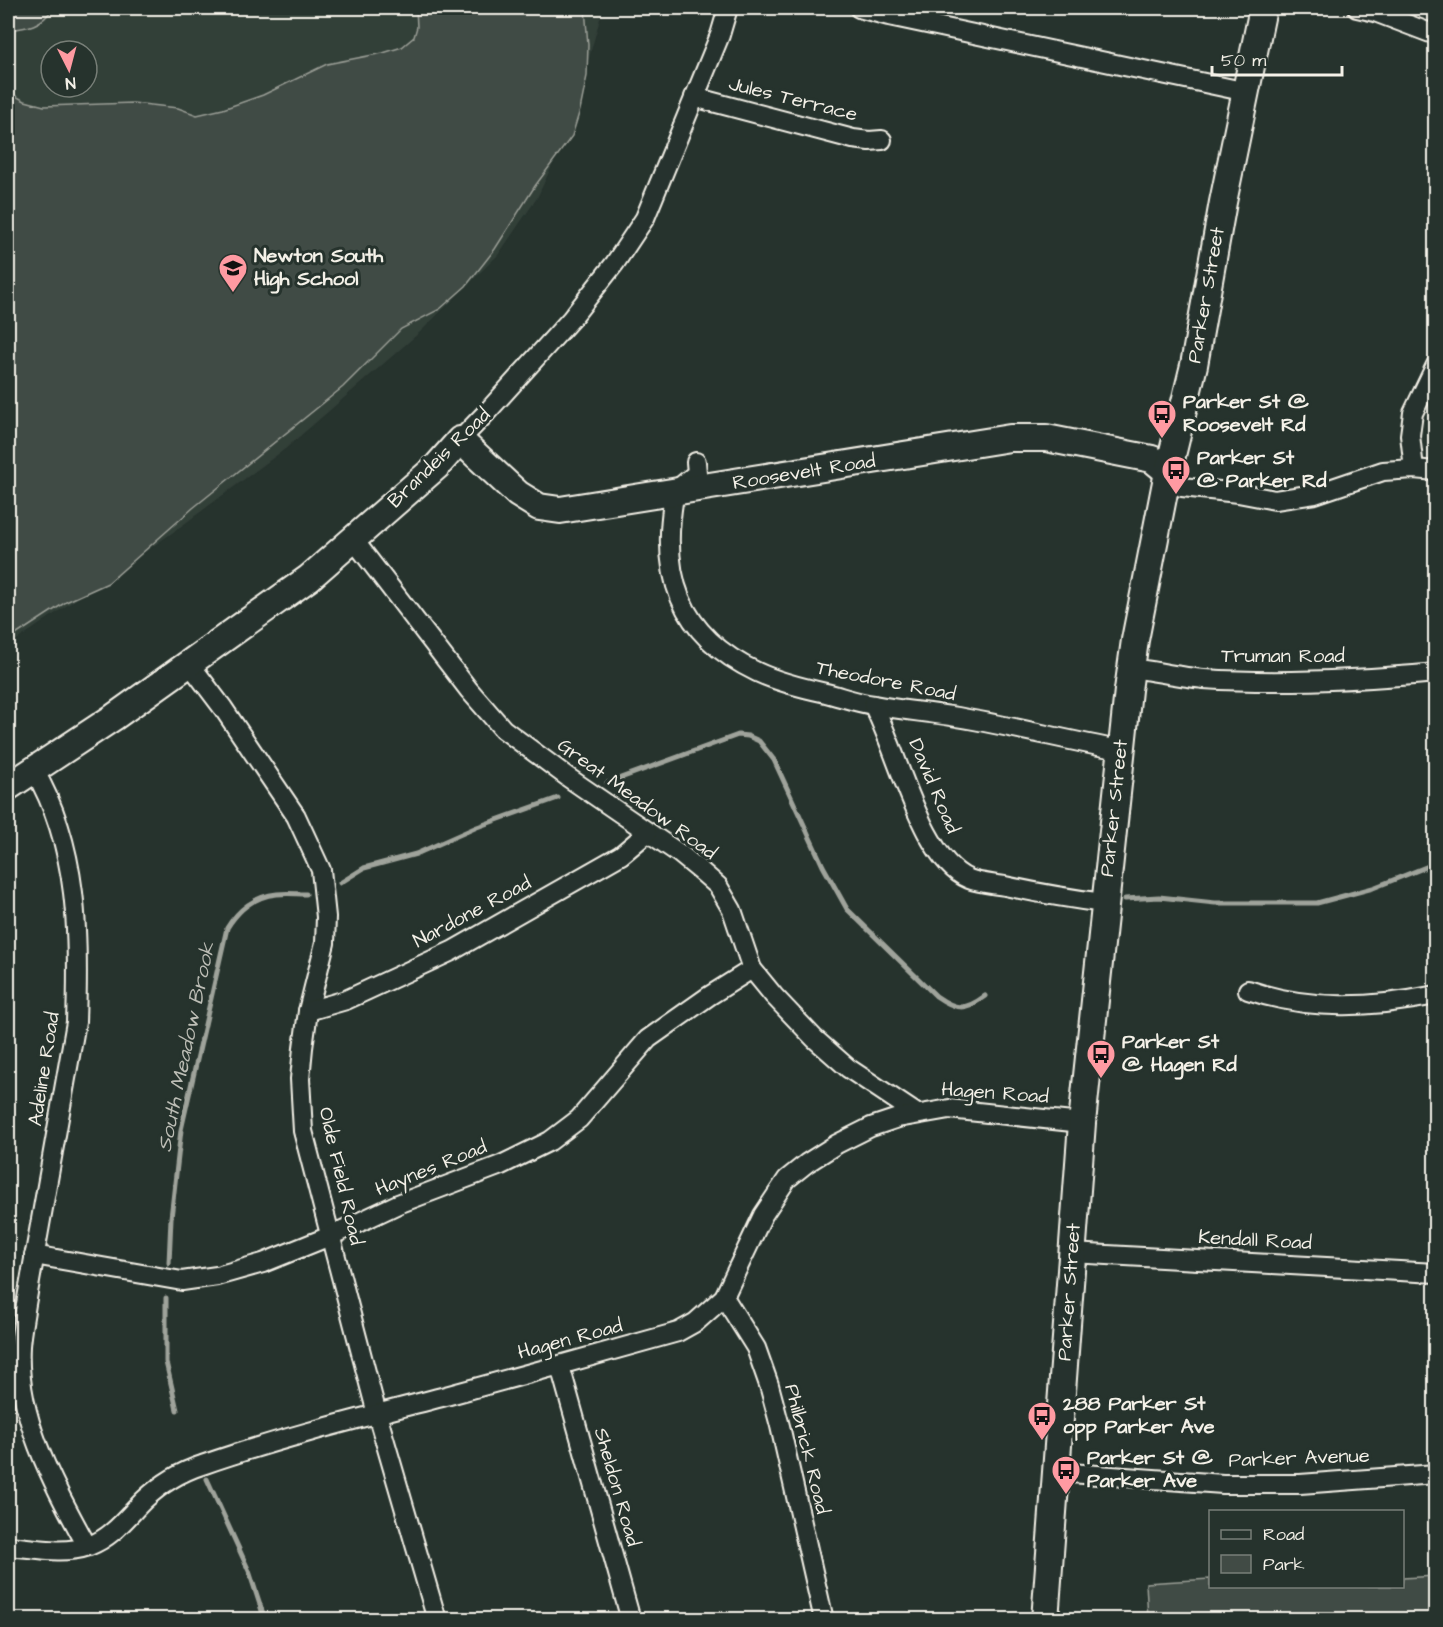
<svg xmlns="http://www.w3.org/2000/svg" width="1443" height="1627" font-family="'Architects Daughter',sans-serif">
<rect width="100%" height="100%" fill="#26332d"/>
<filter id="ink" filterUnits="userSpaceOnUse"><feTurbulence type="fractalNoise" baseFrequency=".0167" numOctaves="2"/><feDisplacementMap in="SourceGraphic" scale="12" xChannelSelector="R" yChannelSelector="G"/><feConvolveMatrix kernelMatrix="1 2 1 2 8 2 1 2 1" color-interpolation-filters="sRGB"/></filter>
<g filter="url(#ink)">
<!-- built -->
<path fill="#333f39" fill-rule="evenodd" d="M8 8H603L569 129 537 198 498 255 419 333 285 449 172 533 8 646ZM51 51H87V87H51Z"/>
<!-- green -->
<g fill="#414b45" stroke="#9a9e96" stroke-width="1.5">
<path d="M8 8H53C42 26 27 28 8 30Z"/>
<path d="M416 8H585L588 45 587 76 580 110 572 136 535 186 495 249 466 286 440 309 401 329 343 387 193 508 108 583 66 602 8 640V92L25 101 44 106 133 103 178 108 197 115 223 109 263 95 327 64 383 53 402 47 414 37 417 27Z"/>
<path d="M1435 1576V1619H1148L1146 1583 1210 1579V1586H1402L1403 1578Z"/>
</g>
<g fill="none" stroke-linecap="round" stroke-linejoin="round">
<!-- stream -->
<g stroke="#9fa39b" stroke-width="5">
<path d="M607 783 738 735 748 736 759 741 774 760 823 866 847 909 936 996C956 1010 965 1011 985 996"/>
<path d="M340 883 364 868 416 854 477 827 558 798"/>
<path d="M1125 899 1159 897 1215 903H1317L1373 888 1436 863"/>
<path d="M169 1263 171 1218 181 1130 227 928C238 910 255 896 277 894 287 893 296 894 306 894"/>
<path d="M166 1298V1362L177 1410"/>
<path d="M207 1479 249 1571 265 1620"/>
</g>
<!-- street casing -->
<g stroke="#f4f1e8" stroke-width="22">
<g id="street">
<path d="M859 8 889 16 1247 92"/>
<path d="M1357 8 1375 12 1433 34"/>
<path d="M694 97 853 139 869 141 882 140"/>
<path d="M460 440 487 412 571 319 615 263 645 218 720 35 728 8"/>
<path d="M696 462 697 473 675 491C659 573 678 635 757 672 778 682 803 688 826 693 842 697 858 703 874 705 900 710 926 712 951 716 1008 725 1064 740 1120 750"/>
<path d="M1414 469 1410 435 1413 413 1436 365"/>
<path d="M1168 472 1182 487 1238 493 1275 500 1315 494 1383 471 1414 469 1436 471"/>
<path d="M353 539 469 690 503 729 569 778 680 854 702 872 718 886 732 910 752 969 774 996 815 1039 848 1068 917 1114"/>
<path d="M189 663 223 708 296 816 321 870 326 917 325 943 308 1011 303 1048 300 1079 303 1131 377 1414 437 1620"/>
<path d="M1131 668C1155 671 1180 677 1204 679 1281 684 1359 680 1436 673"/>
<path d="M873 705C898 751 921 859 969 879 979 883 993 884 1005 886 1038 893 1071 899 1104 903"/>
<path d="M34 770C79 847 79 936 76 1022L26 1304C24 1318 21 1332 20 1346 16 1418 54 1485 87 1546"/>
<path d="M1248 990C1310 1011 1372 1008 1436 995"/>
<path d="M308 1011 346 1000 452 951 621 855 647 833"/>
<path d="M1071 1253 1436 1273"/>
<path d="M34 1255 182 1281 217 1276 263 1263 330 1236 398 1204 501 1165 550 1141 579 1119 648 1039 709 996 752 969"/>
<path d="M724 1297 756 1348 769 1385 780 1426 824 1620"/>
<path d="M560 1366 631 1620"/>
<path d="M1056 1472 1223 1484H1300L1436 1474"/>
<path d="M8 1546C34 1548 63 1555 89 1546 113 1537 126 1518 144 1500 160 1485 180 1472 202 1465 280 1438 361 1418 442 1397 521 1376 599 1354 678 1332L696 1322 724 1297 763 1215 787 1179 807 1163 837 1144 871 1127 898 1118 949 1109 1082 1123"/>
</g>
</g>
<!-- secondary casing -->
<g stroke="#f4f1e8" stroke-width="30">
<g id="secondary">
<path d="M8 787 114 717 309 578 437 466 460 440 518 494 539 507 560 510 1010 438H1046L1152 459 1168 472"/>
<path d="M1045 1620 1082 1123 1128 690 1135 640 1168 472 1194 365 1223 202 1263 8"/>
</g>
</g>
<!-- street -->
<use href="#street" stroke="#26332d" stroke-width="18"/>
<!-- secondary -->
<use href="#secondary" stroke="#26332d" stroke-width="26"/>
</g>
</g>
<!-- icons -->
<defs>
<g id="school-pin" transform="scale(1.5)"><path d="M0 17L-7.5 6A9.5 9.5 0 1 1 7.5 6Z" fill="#ff9aa2" stroke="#26332d"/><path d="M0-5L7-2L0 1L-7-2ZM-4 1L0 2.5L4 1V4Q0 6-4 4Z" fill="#111"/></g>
<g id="bus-pin" transform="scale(1.5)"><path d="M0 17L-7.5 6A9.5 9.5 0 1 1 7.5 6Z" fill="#ff9aa2" stroke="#26332d"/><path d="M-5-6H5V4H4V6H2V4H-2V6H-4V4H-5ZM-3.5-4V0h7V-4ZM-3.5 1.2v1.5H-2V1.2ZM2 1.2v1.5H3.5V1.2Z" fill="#111"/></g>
</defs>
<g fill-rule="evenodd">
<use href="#school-pin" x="233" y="268"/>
<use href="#bus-pin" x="1162" y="414"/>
<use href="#bus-pin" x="1176" y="470"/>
<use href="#bus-pin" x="1101" y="1054"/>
<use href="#bus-pin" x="1042" y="1416"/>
<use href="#bus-pin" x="1066" y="1470"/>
</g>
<g text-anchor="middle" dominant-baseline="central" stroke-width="6" stroke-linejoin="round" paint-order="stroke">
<!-- street labels -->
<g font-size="20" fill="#f4f1e8" stroke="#26332d">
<text transform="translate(793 99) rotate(14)">Jules Terrace</text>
<text transform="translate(1206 295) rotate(-80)">Parker Street</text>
<text transform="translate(439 458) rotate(-44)">Brandeis Road</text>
<text transform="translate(804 472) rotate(-9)">Roosevelt Road</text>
<text x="1283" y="656">Truman Road</text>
<text transform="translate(886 681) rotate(11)">Theodore Road</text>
<text transform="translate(934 786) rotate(67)">David Road</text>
<text transform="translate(637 799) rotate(36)">Great Meadow Road</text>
<text transform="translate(1114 808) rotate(-84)">Parker Street</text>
<text transform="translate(472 912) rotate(-28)">Nardone Road</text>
<text transform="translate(44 1069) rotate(-81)">Adeline Road</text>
<text transform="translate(995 1093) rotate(4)">Hagen Road</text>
<text transform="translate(431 1168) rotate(-22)">Haynes Road</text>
<text transform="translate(341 1176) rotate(77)">Olde Field Road</text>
<text transform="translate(1255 1240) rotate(3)">Kendall Road</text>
<text transform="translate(1069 1292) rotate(-86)">Parker Street</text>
<text transform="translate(570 1339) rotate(-15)">Hagen Road</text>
<text transform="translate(807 1449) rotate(76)">Philbrick Road</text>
<text transform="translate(1299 1458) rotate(-2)">Parker Avenue</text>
<text transform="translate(617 1487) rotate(74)">Sheldon Road</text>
</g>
<!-- poi labels -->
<g font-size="20" font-weight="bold" fill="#f4f1e8" stroke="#26332d" text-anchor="start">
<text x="254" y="256">Newton South<tspan x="254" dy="23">High School</tspan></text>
<text x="1183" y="402">Parker St @<tspan x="1183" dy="23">Roosevelt Rd</tspan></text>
<text x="1197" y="458">Parker St<tspan x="1197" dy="23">@ Parker Rd</tspan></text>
<text x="1122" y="1042">Parker St<tspan x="1122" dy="23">@ Hagen Rd</tspan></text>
<text x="1063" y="1404">288 Parker St<tspan x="1063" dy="23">opp Parker Ave</tspan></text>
<text x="1087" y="1458">Parker St @<tspan x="1087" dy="23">Parker Ave</tspan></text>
</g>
<!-- water labels -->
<g font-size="21" font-style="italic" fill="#bcbdb5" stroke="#26332d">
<text transform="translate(186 1047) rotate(-78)">South Meadow Brook</text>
</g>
</g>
<!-- margin -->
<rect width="1443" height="1627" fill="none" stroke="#26332d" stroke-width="30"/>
<rect x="15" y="15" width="1413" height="1597" fill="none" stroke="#f4f1e8" stroke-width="2" filter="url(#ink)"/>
<!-- legend -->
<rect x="1209" y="1510" width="195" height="78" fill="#26332d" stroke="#787f78" stroke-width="1.5"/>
<rect x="1221" y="1530" width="30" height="9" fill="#26332d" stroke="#787f78" stroke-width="1.5"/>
<text x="1263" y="1540" font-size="18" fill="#f4f1e8">Road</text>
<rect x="1221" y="1555" width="30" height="18" fill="#414b45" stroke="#787f78" stroke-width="1.5"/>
<text x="1263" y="1570" font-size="18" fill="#f4f1e8">Park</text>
<!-- north arrow -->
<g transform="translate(69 69) rotate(174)"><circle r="28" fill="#26332d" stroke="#787f78" stroke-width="1.5"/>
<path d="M0-4.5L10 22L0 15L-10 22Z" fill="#ff9aa2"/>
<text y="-9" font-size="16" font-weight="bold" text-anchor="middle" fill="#f4f1e8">N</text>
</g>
<!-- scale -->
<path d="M1212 66v9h130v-9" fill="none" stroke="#f4f1e8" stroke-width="3"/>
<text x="1221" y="66" font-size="18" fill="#f4f1e8" stroke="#26332d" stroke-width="4.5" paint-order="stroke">50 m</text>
</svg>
